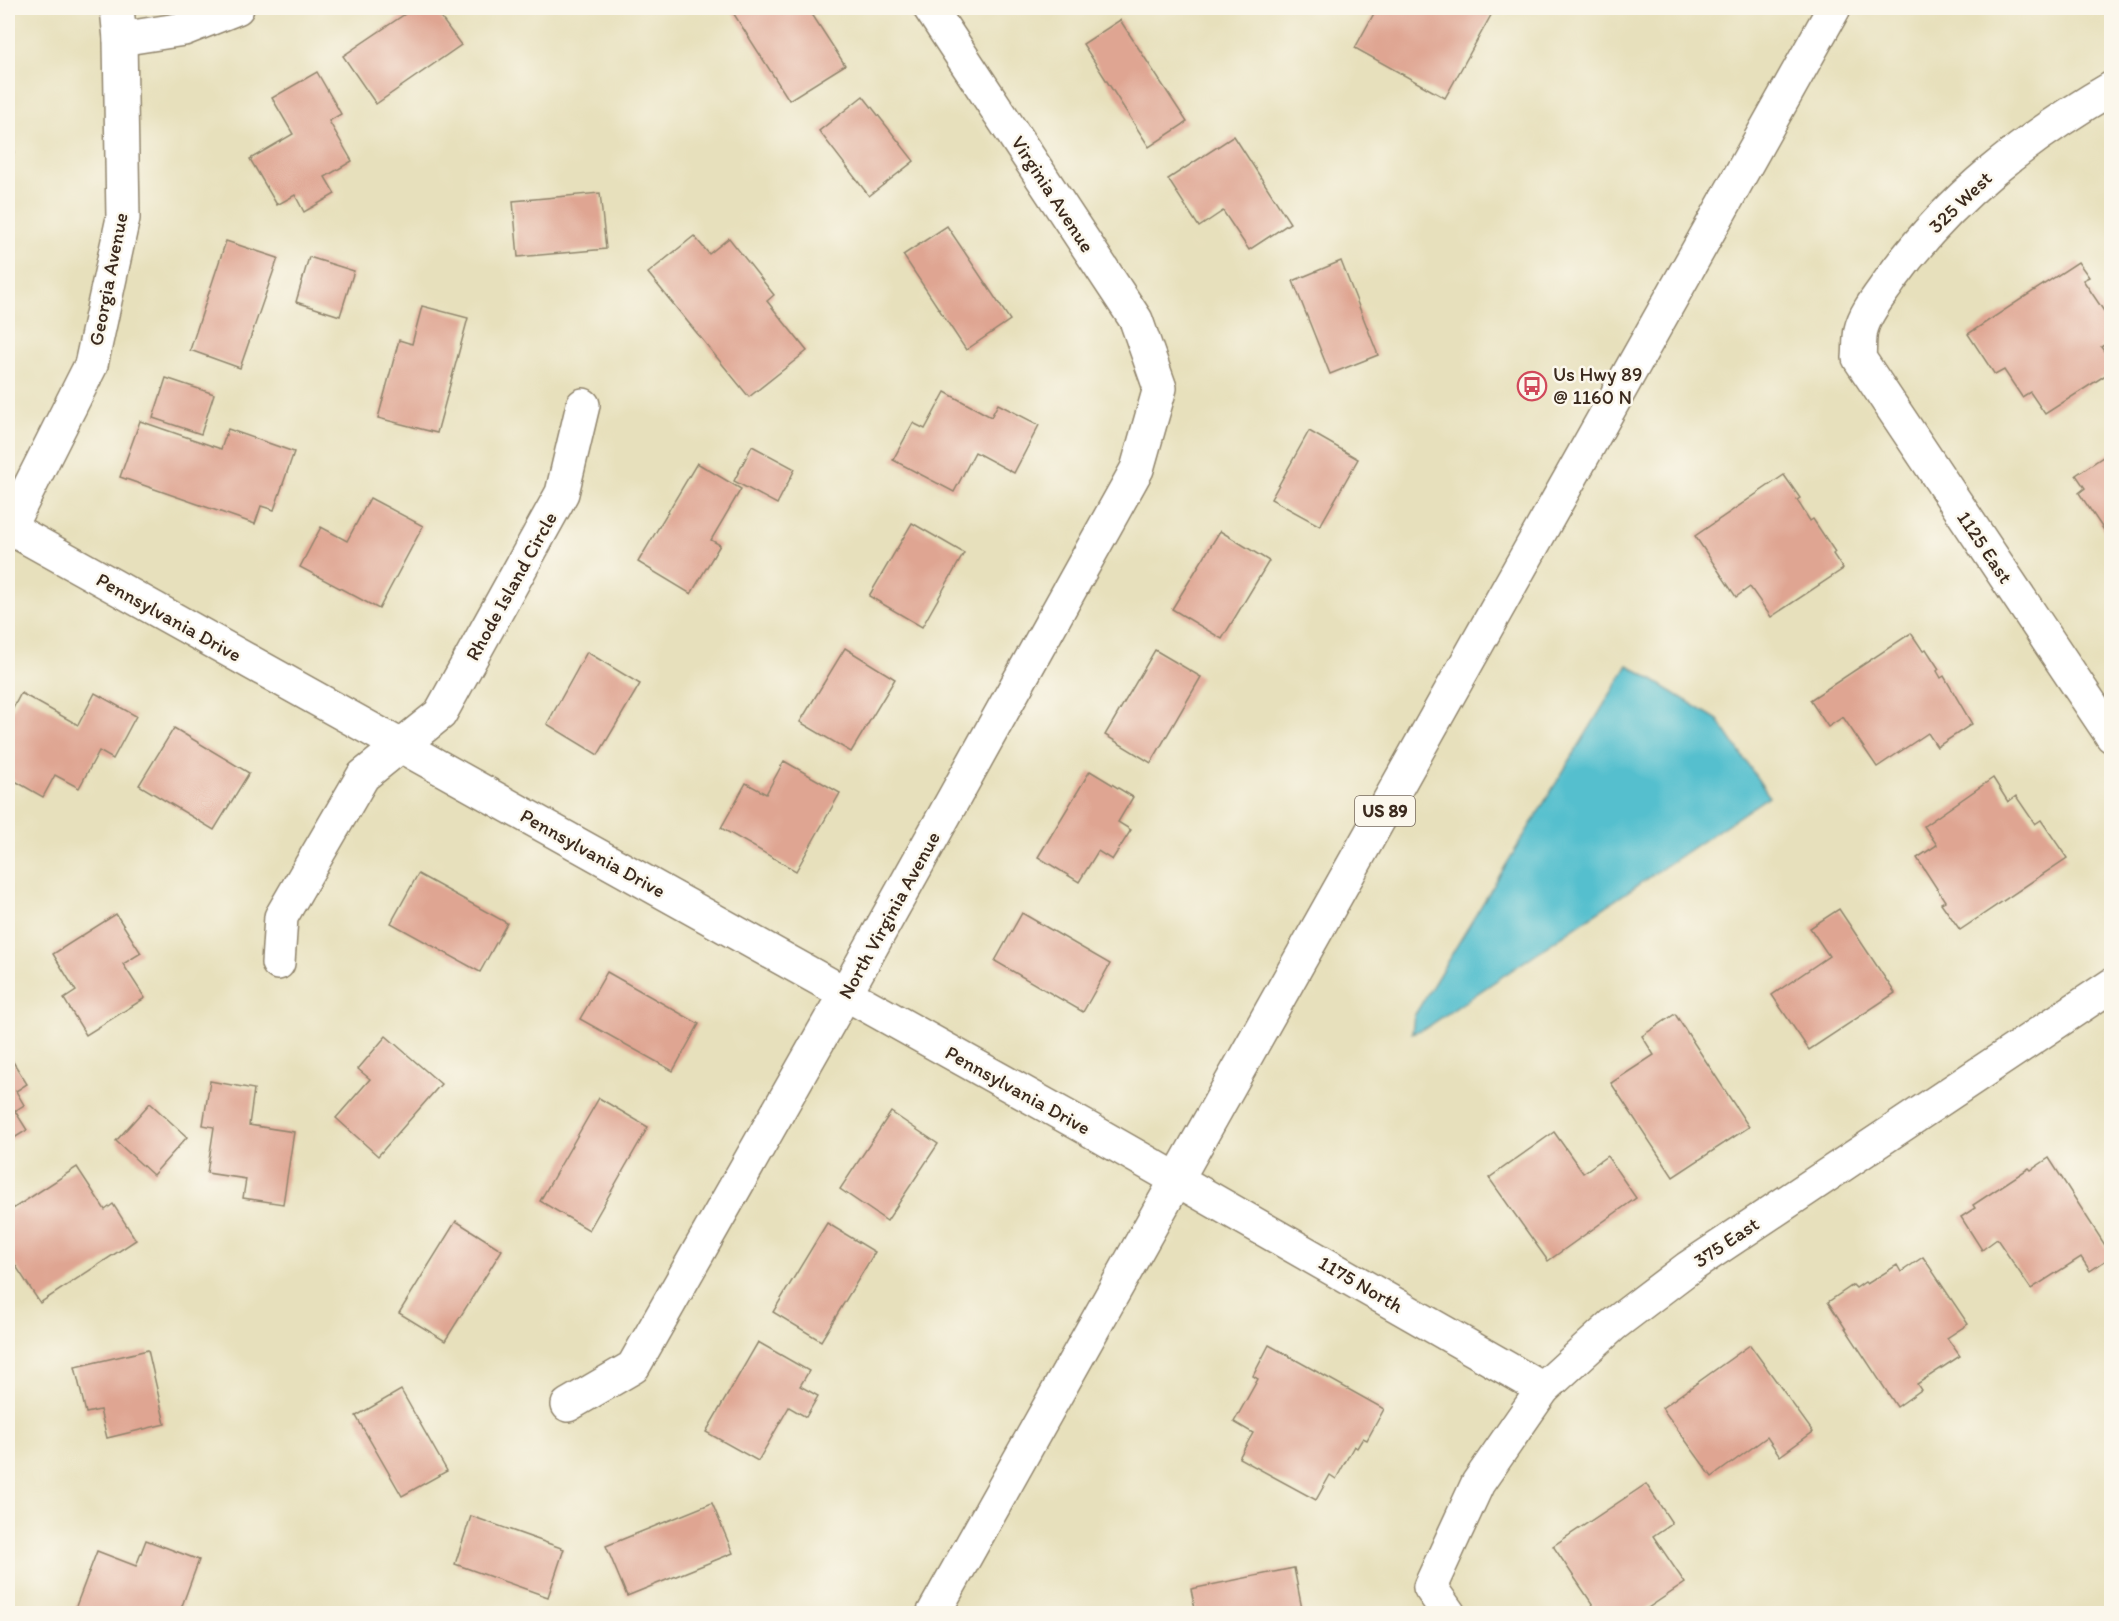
<svg xmlns="http://www.w3.org/2000/svg" width="2119" height="1621" font-family="Itim,sans-serif">
<rect width="100%" height="100%" fill="#fbf7ec"/>
<filter id="ink" filterUnits="userSpaceOnUse"><feTurbulence type="fractalNoise" baseFrequency=".0167" numOctaves="2"/><feDisplacementMap in="SourceGraphic" scale="12" xChannelSelector="R" yChannelSelector="G"/><feConvolveMatrix kernelMatrix="1 2 1 2 8 2 1 2 1" color-interpolation-filters="sRGB"/></filter>
<filter id="wash" filterUnits="userSpaceOnUse"><feTurbulence type="fractalNoise" baseFrequency=".008" numOctaves="4" result="noise"/><feDisplacementMap in="SourceGraphic" scale="24" xChannelSelector="R" yChannelSelector="G"/><feGaussianBlur stdDeviation="1.35" result="paint"/><feColorMatrix in="noise" values="0 0 0 0 0 0 0 0 0 0 0 0 0 0 0 0 0 1.4 0 .05"/><feComposite in="paint" operator="in"/></filter>
<g filter="url(#wash)">
<rect width="100%" height="100%" fill="#e7e0bc"/>
<!-- water -->
<path fill="#54bfce" stroke="#487476" stroke-width="1.5" d="M1628 665 1718 720 1769 796 1426 1028 1412 1033 1414 1016Z"/>
<g id="blocks">
<!-- building -->
<g fill="#dfa592">
<path d="M414 8H434L461 45 376 104 343 56Z"/>
<path d="M730 8H808L845 65 789 100Z"/>
<path d="M1377 8H1495L1445 98 1355 48Z"/>
<path d="M1120 20 1187 122 1149 147 1083 44Z"/>
<path d="M317 72 341 114 329 121 352 161 325 177 335 194 304 212 295 195 277 205 250 159 293 134 272 98Z"/>
<path d="M863 96 914 161 869 196 819 131Z"/>
<path d="M1234 136 1290 223 1249 250 1223 211 1199 227 1168 179Z"/>
<path d="M8 146H14L9 204H8Z"/>
<path d="M600 193 606 249 518 257 513 201Z"/>
<path d="M947 226 1010 320 966 350 903 255Z"/>
<path d="M694 236 709 254 729 238 774 295 767 301 807 351 749 397 648 273Z"/>
<path d="M226 241 278 258 240 368 190 350Z"/>
<path d="M309 257 354 271 340 316 296 302Z"/>
<path d="M1341 261 1378 355 1330 374 1293 281Z"/>
<path d="M2078 262 2089 277 2083 280 2112 323V340L2101 347 2112 362V371L2045 414 2030 392 2022 397 2004 370 1995 375 1968 334Z"/>
<path d="M422 306 468 318 437 433 378 418 399 340 412 344Z"/>
<path d="M166 378 214 394 201 434 153 418Z"/>
<path d="M945 392 991 417 998 404 1039 425 1014 473 975 452 954 492 893 460 913 423 925 429Z"/>
<path d="M140 421 221 449 228 429 294 452 274 510 261 506 255 524 120 477Z"/>
<path d="M1309 431 1358 459 1320 526 1271 499Z"/>
<path d="M752 446 795 469 777 504 734 481Z"/>
<path d="M2109 453 2112 457V542L2079 493 2085 488 2076 475Z"/>
<path d="M697 463 741 489 711 540 720 545 691 594 638 562Z"/>
<path d="M1784 475 1800 498 1797 500 1810 521 1813 519 1835 552 1833 554 1843 569 1771 617 1750 587 1736 597 1695 536Z"/>
<path d="M370 498 423 526 379 609 300 567 321 527 347 541Z"/>
<path d="M912 523 964 553 922 627 869 596Z"/>
<path d="M1220 531 1269 561 1222 639 1172 609Z"/>
<path d="M1911 633 1923 651 1926 649 1939 669 1937 671 1941 678 1944 676 1972 724 1937 747 1928 733 1877 767 1843 717 1828 727 1810 700Z"/>
<path d="M845 648 895 679 851 752 800 722Z"/>
<path d="M1155 650 1201 677 1151 763 1105 735Z"/>
<path d="M587 652 640 684 598 755 547 724Z"/>
<path d="M21 693 78 725 95 693 136 716 113 759 99 751 79 788 55 775 43 797 8 777V718Z"/>
<path d="M174 728 249 773 214 830 139 785Z"/>
<path d="M784 761 840 793 796 871 721 828 746 783 766 794Z"/>
<path d="M1090 771 1133 797 1118 822 1131 830 1112 860 1098 851 1079 882 1038 857Z"/>
<path d="M1993 778 2008 802 2016 796 2035 824 2041 820 2067 858 1960 930 1941 903 1945 901 1917 858 1937 845 1924 826Z"/>
<path d="M418 874 507 923 480 972 391 923Z"/>
<path d="M1839 909 1895 993 1809 1050 1772 995 1829 956 1810 928Z"/>
<path d="M1022 913 1110 964 1083 1012 995 961Z"/>
<path d="M116 914 141 953 123 964 145 998 86 1035 64 999 76 991 53 954Z"/>
<path d="M607 972 699 1024 673 1071 580 1019Z"/>
<path d="M1675 1014 1749 1127 1673 1177 1611 1083 1654 1055 1642 1036Z"/>
<path d="M386 1036 441 1084 378 1156 336 1118 370 1079 358 1069Z"/>
<path d="M10 1057 27 1084 16 1091 24 1105 15 1111 27 1130 8 1142V1059Z"/>
<path d="M210 1081 254 1089 249 1125 294 1132 283 1204 243 1198 246 1179 207 1173 214 1127 203 1125Z"/>
<path d="M599 1098 648 1127 589 1230 540 1201Z"/>
<path d="M150 1103 187 1137 153 1175 116 1141Z"/>
<path d="M891 1112 938 1144 887 1221 840 1189Z"/>
<path d="M1554 1132 1583 1173 1607 1156 1636 1198 1548 1261 1489 1178Z"/>
<path d="M2049 1158 2112 1256 2090 1271 2081 1257 2031 1289 1997 1239 1982 1250 1961 1217 1975 1208 1973 1205 2029 1168 2031 1170Z"/>
<path d="M77 1167 105 1210 113 1204 136 1240 40 1303 8 1254V1212Z"/>
<path d="M456 1221 502 1250 445 1341 399 1313Z"/>
<path d="M827 1223 875 1252 821 1341 773 1312Z"/>
<path d="M1923 1257 1968 1324 1947 1338 1960 1356 1917 1384 1921 1390 1897 1407 1828 1302 1853 1285 1856 1288 1865 1282 1867 1284 1897 1265 1901 1272Z"/>
<path d="M758 1342 809 1371 800 1386 818 1396 806 1417 789 1407 758 1461 706 1432Z"/>
<path d="M1269 1345 1384 1409 1367 1440 1363 1438 1357 1448 1354 1446 1336 1479 1330 1475 1316 1500 1239 1458 1253 1433 1234 1422 1258 1379 1253 1376Z"/>
<path d="M1750 1345 1813 1432 1780 1456 1767 1437 1712 1477 1662 1408Z"/>
<path d="M148 1350 165 1424 107 1438 100 1410 86 1413 75 1367Z"/>
<path d="M401 1390 447 1471 402 1496 356 1416Z"/>
<path d="M1646 1484 1672 1523 1653 1536 1685 1583 1639 1614H1599L1553 1546Z"/>
<path d="M712 1503 733 1553 627 1596 606 1546Z"/>
<path d="M471 1516 564 1549 548 1597 455 1564Z"/>
<path d="M146 1540 199 1560 179 1614H73L97 1551 136 1566Z"/>
<path d="M1294 1568 1303 1614H1196L1191 1589Z"/>
</g>
</g>
</g>
<g filter="url(#ink)">
<use href="#blocks" fill-opacity="0" stroke="#91856d" stroke-width="1.5"/>
<g fill="none" stroke-linecap="round" stroke-linejoin="round">
<!-- minor casing -->
<g stroke="#91856d" stroke-width="36">
<g id="minor">
<path d="M120 39 184 29 237 8"/>
<path d="M2112 88C2026 138 1949 198 1891 279 1881 294 1865 312 1861 330 1859 339 1860 349 1859 358L2112 736"/>
<path d="M8 527 1085 1127 1543 1389"/>
<path d="M8 530 91 365 123 218 120 39 117 8"/>
<path d="M278 963 281 917 363 776 440 714 562 493 583 405"/>
<path d="M568 1405 633 1367 845 994 1137 469 1160 388 1136 320 930 8"/>
<path d="M1449 1614 1430 1587 1478 1483 1543 1389 1613 1325 1688 1268 2112 985"/>
</g>
</g>
<!-- major casing -->
<g stroke="#91856d" stroke-width="36">
<path id="major" d="M933 1614 1834 8"/>
</g>
<!-- minor -->
<use href="#minor" stroke="#fff" stroke-width="33"/>
<!-- major -->
<use href="#major" stroke="#fff" stroke-width="33"/>
</g>
</g>
<!-- icons -->
<defs>
<g id="bus-ring" transform="scale(1.5)"><circle r="9.5" fill="#fbf7ec" stroke="#d1495b" stroke-width="1.5"/><path d="M-5-6H5V4H4V6H2V4H-2V6H-4V4H-5ZM-3.5-4V0h7V-4ZM-3.5 1.2v1.5H-2V1.2ZM2 1.2v1.5H3.5V1.2Z" fill="#d1495b"/></g>
</defs>
<g fill-rule="evenodd">
<use href="#bus-ring" x="1532" y="386"/>
</g>
<g text-anchor="middle" dominant-baseline="central" stroke-width="5" stroke-linejoin="round" paint-order="stroke">
<!-- shield labels -->
<rect fill="#fbf7ec" stroke="#75685c" stroke-width="1.5" x="1355" y="796" width="60" height="30" rx="4.5"/>
<g font-size="18" font-weight="bold" fill="#3b2a1e">
<text x="1385" y="811">US 89</text>
</g>
<!-- street labels -->
<g font-size="20" fill="#3b2a1e" stroke="#fbf7ec">
<text transform="translate(1053 194) rotate(57)">Virginia Avenue</text>
<text transform="translate(1960 202) rotate(-44)">325 West</text>
<text transform="translate(108 279) rotate(-79)">Georgia Avenue</text>
<text transform="translate(1985 547) rotate(56)">1125 East</text>
<text transform="translate(511 586) rotate(-61)">Rhode Island Circle</text>
<text transform="translate(169 617) rotate(29)">Pennsylvania Drive</text>
<text transform="translate(593 853) rotate(29)">Pennsylvania Drive</text>
<text transform="translate(889 915) rotate(-61)">North Virginia Avenue</text>
<text transform="translate(1018 1090) rotate(29)">Pennsylvania Drive</text>
<text transform="translate(1726 1242) rotate(-34)">375 East</text>
<text transform="translate(1361 1284) rotate(30)">1175 North</text>
</g>
<!-- poi labels -->
<g font-size="20" fill="#3b2a1e" stroke="#fbf7ec" text-anchor="start">
<text x="1553" y="374">Us Hwy 89<tspan x="1553" dy="23">@ 1160 N</tspan></text>
</g>
</g>
<!-- margin -->
<rect width="2119" height="1621" fill="none" stroke="#fbf7ec" stroke-width="30"/>
</svg>
